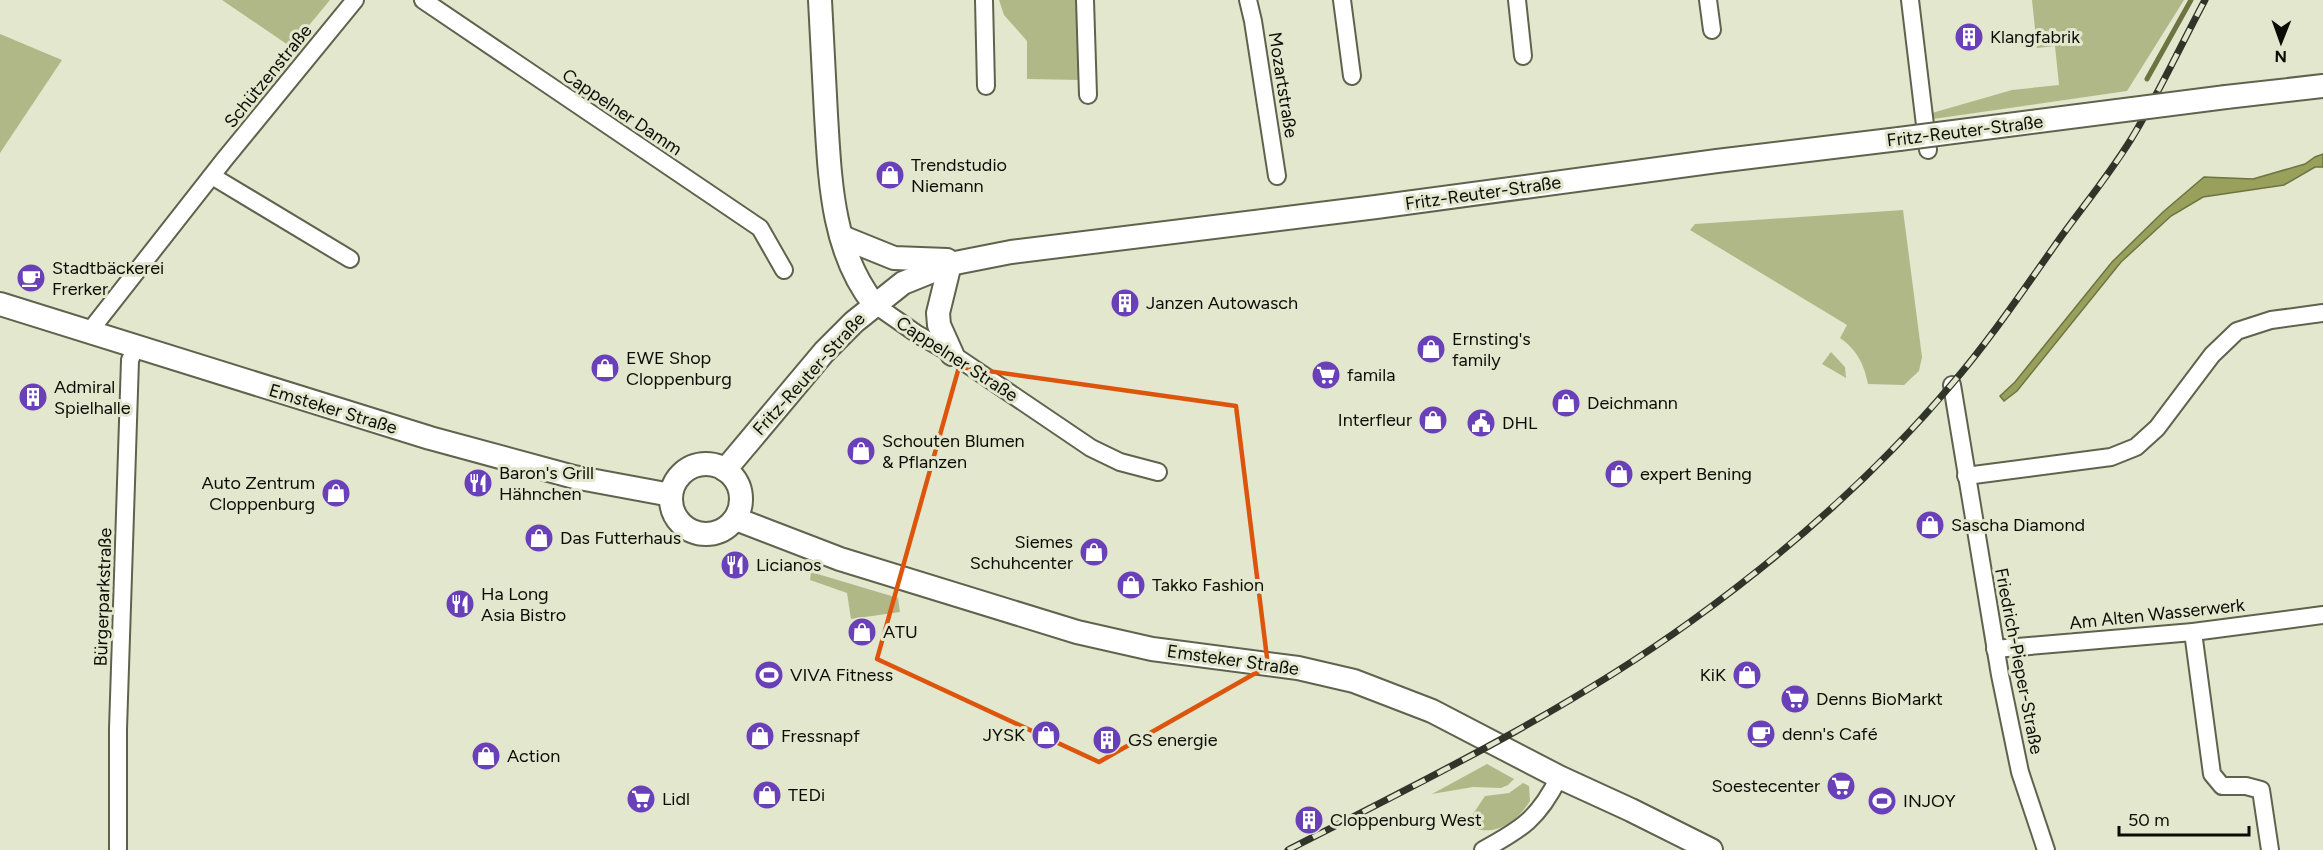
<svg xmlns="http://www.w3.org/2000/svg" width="2323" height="850" font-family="Figtree,sans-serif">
<rect width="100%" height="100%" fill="#e3e7ce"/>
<!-- green -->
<g fill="#b1b888">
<path d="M222 0H330L291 47Z"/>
<path d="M999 0H1081L1082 80 1027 79V41L1004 15Z"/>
<path d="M2032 0H2184L2127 91 1933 119 1932 113 2012 90 2059 85 2055 46 2037 48Z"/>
<path d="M0 34 62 60 0 153Z"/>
<path d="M1903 210 1922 357 1919 371 1904 385 1868 384C1864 364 1857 350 1840 338L1847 325 1690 230 1695 224Z"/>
<path d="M1831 352 1845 367 1846 378 1822 364Z"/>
<path d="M811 572 898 598 900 612 851 619 847 593 810 580Z"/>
<path d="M1487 764 1514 779 1508 785 1501 788 1473 787 1432 794Z"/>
<path d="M1523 783 1529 786 1530 801C1517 823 1489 841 1467 823L1485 796 1509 793Z"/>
</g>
<!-- water -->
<path fill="#98a05b" stroke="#6e7441" stroke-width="1.5" d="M2323 154V167H2315L2284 185 2203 197 2171 216 2121 262 2017 391 2004 401 2000 396 2015 382 2112 262 2163 212 2204 177 2253 179 2305 164 2315 157Z"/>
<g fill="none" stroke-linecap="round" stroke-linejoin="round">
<!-- stream -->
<path stroke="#6e7441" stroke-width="5" d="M2147 79 2191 0"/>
<!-- street casing -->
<g stroke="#5f634d" stroke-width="20">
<g id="street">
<path d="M423 0 760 228 784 270"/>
<path d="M984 0 986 86"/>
<path d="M1085 0 1088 95"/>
<path d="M1248 0 1253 21 1277 176"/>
<path d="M1342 0 1352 76"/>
<path d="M1517 0 1523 56"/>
<path d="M1708 0 1712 30"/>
<path d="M1910 0 1928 150"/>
<path d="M212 176 350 259"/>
<path d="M874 304 917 334 952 354 1091 448 1120 462 1158 472"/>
<path d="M89 332 224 160 355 0"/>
<path d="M1952 385 2000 675 2020 772 2046 850"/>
<path d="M1966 476 2111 457 2136 447 2157 428 2212 355 2237 331 2271 320 2323 313"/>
<path d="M2193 632 2212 774 2222 786H2246L2261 790 2270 850"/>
<path d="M1995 649 2193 632 2323 615"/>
<path d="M118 850V729L130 360 136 347"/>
<path d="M1483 850C1522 829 1539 818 1559 777"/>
</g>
</g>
<!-- secondary casing -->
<g stroke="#5f634d" stroke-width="26">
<g id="secondary">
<path d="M820 0C822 38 824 77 826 115 830 180 832 251 874 304"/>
<path d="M2226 97 2323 86"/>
<path d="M842 237 894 258 947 260"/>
<path d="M950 264 938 313 939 325 952 354"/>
<path d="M0 304 430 438 574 477 671 495"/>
<circle cx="706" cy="499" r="35"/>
<path d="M725 470 824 352 854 322 903 283 950 264 1011 252 1376 207 1717 161 1899 139"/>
<path d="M736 519 840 559 1077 632 1152 649 1298 668 1354 681 1432 711 1559 777 1631 810 1711 850"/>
</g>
</g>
<!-- street -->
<use href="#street" stroke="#fff" stroke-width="16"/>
<!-- secondary -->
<use href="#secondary" stroke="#fff" stroke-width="22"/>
<!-- rail casing -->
<g stroke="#313429" stroke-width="7">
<path id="rail" d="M1288 850C1425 780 1565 712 1690 622 1783 555 1877 473 1951 385 1990 340 2024 289 2058 241 2084 205 2114 169 2136 131 2161 88 2182 43 2205 0"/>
</g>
<!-- rail -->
<use href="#rail" stroke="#e3e7ce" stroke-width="4.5" stroke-dasharray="14" stroke-linecap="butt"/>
<!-- secondary-bridge casing -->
<g stroke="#5f634d" stroke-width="26" stroke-linecap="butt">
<path id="secondary-bridge" d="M1899 139 2226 97"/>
</g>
<!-- secondary-bridge -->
<use href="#secondary-bridge" stroke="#fff" stroke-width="22"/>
</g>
<!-- marked area -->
<path fill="none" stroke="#dd550c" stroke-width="4.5" stroke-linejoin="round" d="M959 367 1236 406 1268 666 1099 762 877 659Z"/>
<!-- icons -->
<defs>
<g id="building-disc" transform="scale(1.5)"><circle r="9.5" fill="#6940b8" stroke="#e3e7ce"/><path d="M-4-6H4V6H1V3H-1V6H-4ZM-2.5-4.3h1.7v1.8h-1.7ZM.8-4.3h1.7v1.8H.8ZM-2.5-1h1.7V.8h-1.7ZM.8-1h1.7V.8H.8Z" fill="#fff"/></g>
<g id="shop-disc" transform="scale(1.5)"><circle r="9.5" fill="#6940b8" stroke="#e3e7ce"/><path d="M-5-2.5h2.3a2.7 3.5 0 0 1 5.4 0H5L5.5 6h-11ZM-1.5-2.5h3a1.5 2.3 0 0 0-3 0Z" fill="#fff"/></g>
<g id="cafe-disc" transform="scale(1.5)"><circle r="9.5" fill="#6940b8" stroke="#e3e7ce"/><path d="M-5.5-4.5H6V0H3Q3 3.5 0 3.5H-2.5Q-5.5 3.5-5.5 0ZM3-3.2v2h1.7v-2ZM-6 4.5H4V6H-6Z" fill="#fff"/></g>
<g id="supermarket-disc" transform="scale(1.5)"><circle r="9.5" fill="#6940b8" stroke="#e3e7ce"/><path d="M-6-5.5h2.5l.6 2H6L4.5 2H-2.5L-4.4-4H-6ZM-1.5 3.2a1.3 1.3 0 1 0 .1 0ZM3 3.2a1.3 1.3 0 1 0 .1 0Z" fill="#fff"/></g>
<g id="civic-disc" transform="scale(1.5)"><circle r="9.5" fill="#6940b8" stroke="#e3e7ce"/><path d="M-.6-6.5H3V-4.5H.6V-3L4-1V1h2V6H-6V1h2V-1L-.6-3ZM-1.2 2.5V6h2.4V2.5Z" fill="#fff"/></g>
<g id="restaurant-disc" transform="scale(1.5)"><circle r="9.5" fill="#6940b8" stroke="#e3e7ce"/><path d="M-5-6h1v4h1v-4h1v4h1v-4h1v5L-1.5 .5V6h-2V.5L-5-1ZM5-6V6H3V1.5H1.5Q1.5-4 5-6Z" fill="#fff"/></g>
<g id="stadium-disc" transform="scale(1.5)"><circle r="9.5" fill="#6940b8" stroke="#e3e7ce"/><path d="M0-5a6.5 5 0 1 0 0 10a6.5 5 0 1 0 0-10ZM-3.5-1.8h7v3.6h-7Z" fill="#fff"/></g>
</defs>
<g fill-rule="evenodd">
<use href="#building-disc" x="1969" y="37"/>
<use href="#shop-disc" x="890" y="175"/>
<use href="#cafe-disc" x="31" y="278"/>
<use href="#building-disc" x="1125" y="303"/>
<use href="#shop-disc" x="1431" y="349"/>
<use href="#shop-disc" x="605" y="368"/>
<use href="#supermarket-disc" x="1326" y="375"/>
<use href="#building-disc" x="33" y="397"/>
<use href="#shop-disc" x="1566" y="403"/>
<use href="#shop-disc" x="1433" y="420"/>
<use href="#civic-disc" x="1481" y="423"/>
<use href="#shop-disc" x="861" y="451"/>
<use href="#shop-disc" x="1619" y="474"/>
<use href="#restaurant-disc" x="478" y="483"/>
<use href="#shop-disc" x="336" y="493"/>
<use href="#shop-disc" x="1930" y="525"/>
<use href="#shop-disc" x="539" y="538"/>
<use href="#shop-disc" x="1094" y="552"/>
<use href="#restaurant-disc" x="735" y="565"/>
<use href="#shop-disc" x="1131" y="585"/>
<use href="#restaurant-disc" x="460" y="604"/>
<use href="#shop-disc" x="862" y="632"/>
<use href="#stadium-disc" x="769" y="675"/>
<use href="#shop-disc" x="1747" y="675"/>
<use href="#supermarket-disc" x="1795" y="699"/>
<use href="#cafe-disc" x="1761" y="734"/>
<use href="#shop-disc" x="1046" y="735"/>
<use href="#shop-disc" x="760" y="736"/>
<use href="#building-disc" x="1107" y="740"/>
<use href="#shop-disc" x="486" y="756"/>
<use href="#supermarket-disc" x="1841" y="786"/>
<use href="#shop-disc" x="767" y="795"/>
<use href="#supermarket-disc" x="641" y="799"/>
<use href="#stadium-disc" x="1882" y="801"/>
<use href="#building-disc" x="1309" y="820"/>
</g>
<g text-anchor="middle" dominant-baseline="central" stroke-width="6" stroke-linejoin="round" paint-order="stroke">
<!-- poi labels -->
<g font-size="18" fill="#0b0d05" stroke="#e3e7ce" text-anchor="start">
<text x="1990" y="37">Klangfabrik</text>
<text x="911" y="165">Trendstudio<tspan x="911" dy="21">Niemann</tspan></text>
<text x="52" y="268">Stadtbäckerei<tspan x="52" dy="21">Frerker</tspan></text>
<text x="1146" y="303">Janzen Autowasch</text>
<text x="1452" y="339">Ernsting's<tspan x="1452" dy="21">family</tspan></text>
<text x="626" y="358">EWE Shop<tspan x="626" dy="21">Cloppenburg</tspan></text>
<text x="1347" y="375">famila</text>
<text x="54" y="387">Admiral<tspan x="54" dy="21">Spielhalle</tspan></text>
<text x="1587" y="403">Deichmann</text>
<text x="1412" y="420" text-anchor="end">Interfleur</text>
<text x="1502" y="423">DHL</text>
<text x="882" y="441">Schouten Blumen<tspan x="882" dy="21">&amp; Pflanzen</tspan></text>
<text x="499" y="473">Baron's Grill<tspan x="499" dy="21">Hähnchen</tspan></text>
<text x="1640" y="474">expert Bening</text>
<text x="315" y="483" text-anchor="end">Auto Zentrum<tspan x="315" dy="21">Cloppenburg</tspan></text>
<text x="1951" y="525">Sascha Diamond</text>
<text x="560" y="538">Das Futterhaus</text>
<text x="1073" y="542" text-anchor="end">Siemes<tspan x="1073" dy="21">Schuhcenter</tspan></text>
<text x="756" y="565">Licianos</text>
<text x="1152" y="585">Takko Fashion</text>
<text x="481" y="594">Ha Long<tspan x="481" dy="21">Asia Bistro</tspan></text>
<text x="883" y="632">ATU</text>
<text x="790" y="675">VIVA Fitness</text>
<text x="1726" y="675" text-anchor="end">KiK</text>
<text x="1816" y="699">Denns BioMarkt</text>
<text x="1782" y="734">denn's Café</text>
<text x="1025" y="735" text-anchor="end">JYSK</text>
<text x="781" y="736">Fressnapf</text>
<text x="1128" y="740">GS energie</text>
<text x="507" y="756">Action</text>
<text x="1820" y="786" text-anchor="end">Soestecenter</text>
<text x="788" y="795">TEDi</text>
<text x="662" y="799">Lidl</text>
<text x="1903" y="801">INJOY</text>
<text x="1330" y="820">Cloppenburg West</text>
</g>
<!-- street labels -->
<g font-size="18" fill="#0b0d05" stroke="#e3e7ce">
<text transform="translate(268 76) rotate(-51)">Schützenstraße</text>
<text transform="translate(1283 85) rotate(81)">Mozartstraße</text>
<text transform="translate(622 112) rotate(34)">Cappelner Damm</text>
<text transform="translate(1965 131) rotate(-7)">Fritz-Reuter-Straße</text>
<text transform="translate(1483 193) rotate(-8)">Fritz-Reuter-Straße</text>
<text transform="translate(957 359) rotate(33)">Cappelner Straße</text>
<text transform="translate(809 374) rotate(-48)">Fritz-Reuter-Straße</text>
<text transform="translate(333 409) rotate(17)">Emsteker Straße</text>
<text transform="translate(103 597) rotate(-88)">Bürgerparkstraße</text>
<text transform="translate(2157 614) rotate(-6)">Am Alten Wasserwerk</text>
<text transform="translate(1233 660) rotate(8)">Emsteker Straße</text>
<text transform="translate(2019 661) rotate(79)">Friedrich-Pieper-Straße</text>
</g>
</g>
<!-- north arrow -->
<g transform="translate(2281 42) rotate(181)" stroke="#e3e7ce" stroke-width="4.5" paint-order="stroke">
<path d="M0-4.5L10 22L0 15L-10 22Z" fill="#0b0d05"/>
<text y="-9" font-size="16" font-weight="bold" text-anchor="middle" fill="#0b0d05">N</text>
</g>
<!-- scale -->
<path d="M2119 826v9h130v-9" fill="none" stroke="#0b0d05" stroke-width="3"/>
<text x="2128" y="826" font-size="18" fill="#0b0d05" stroke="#e3e7ce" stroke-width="4.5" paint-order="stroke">50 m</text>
</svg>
